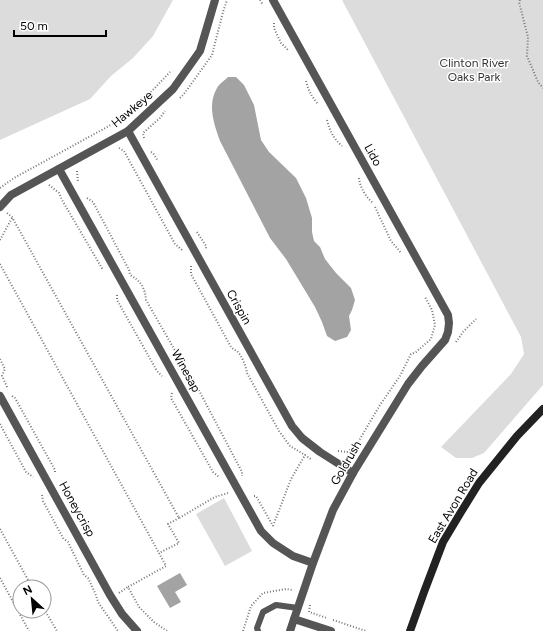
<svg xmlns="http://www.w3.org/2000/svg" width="543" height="631" font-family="Figtree,sans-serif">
<rect width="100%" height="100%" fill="#fff"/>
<!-- green -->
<g fill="#dcdcdc">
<path d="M0 0H173L153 36 133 58 111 76 90 99 0 140Z"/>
<path d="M342 0H543V385L484 453 472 458H456L441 447 511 374 524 354 521 337Z"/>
<path d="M224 498 252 551 225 566 196 514Z"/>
</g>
<!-- water -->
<g fill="#a3a3a3">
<path d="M228 77H236L244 85 254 105 261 140 269 152 296 178 306 198 312 218V232L314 241 320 247 325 259 336 273 351 288 355 300 352 310 349 316 351 330 347 337 335 341 327 336 322 322 315 307 286 259 270 238 220 141C214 124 207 105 217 88 219 84 225 80 228 77Z"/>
<path d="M180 573 187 585 175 592 181 602 170 608 157 586Z"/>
</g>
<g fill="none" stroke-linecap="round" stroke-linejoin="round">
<!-- path -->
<g stroke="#777" stroke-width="2" stroke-dasharray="1 2" stroke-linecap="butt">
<path d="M260 0 263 5"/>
<path d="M520 0 519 2 528 37 527 56 538 82 543 88"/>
<path d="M274 23V28L281 43 288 50"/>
<path d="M306 81C308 90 312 97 318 104"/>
<path d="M180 98 184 94 212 55 223 12 227 0"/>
<path d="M327 120C330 131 333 138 342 146"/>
<path d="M144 138 143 133 160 118 165 111"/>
<path d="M119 148 124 151 175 244 182 250"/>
<path d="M151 152 153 153 158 161"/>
<path d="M77 171 78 182"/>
<path d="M359 178C360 188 366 197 373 203"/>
<path d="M49 185 59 193 62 200 103 270"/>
<path d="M0 188 14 178 129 115 170 72"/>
<path d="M87 198 93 202 129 270 130 275C141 281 145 288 146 300L189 375 194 381 242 472V476"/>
<path d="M375 207 391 241 398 249 401 253"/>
<path d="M7 213 12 217 179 518 215 497 228 493"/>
<path d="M197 232 206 246V249"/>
<path d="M0 240 12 218"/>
<path d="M0 264 159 553"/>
<path d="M191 266V274L231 347C233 349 235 350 237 351 242 356 246 366 247 373L279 431 290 446 305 455"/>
<path d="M117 295V300L157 371 162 376"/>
<path d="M456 342 463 332 476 319"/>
<path d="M0 359 5 369 2 376 8 389"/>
<path d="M172 393 171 398 213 472 219 477"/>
<path d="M12 396 15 398 55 470V474"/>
<path d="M0 424 26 472 33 477"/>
<path d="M338 451 347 452 357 444 380 405 400 376 411 354 416 352 431 339 435 325 432 310 425 297"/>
<path d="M42 495 43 501 63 538 68 542 84 575 88 578 96 595 98 602 118 631"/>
<path d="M254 496H256L273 526"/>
<path d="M273 526 291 479 305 455 312 460"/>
<path d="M0 529 32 587"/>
<path d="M0 578 29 631"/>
<path d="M119 593 128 587"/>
<path d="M310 605 309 612 327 618"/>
<path d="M44 609 57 631"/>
<path d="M333 620 366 631"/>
<path d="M167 631 154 622 139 607 128 587 166 566 159 553 179 543 168 524 179 518"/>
<path d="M243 631 251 606 263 593 286 589 293 590"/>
</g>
<!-- service -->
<path stroke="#555" stroke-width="6" d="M258 631 257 628 263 612 276 605 298 608"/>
<!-- minor -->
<g stroke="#555" stroke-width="8">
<path d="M273 0 448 315 449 323 448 332 445 340 422 366 408 384 353 473 333 510 313 563 290 631"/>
<path d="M128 131 292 426 302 438 320 452 353 473"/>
<path d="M59 169 261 531 273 543 293 556 313 563"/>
<path d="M0 207 11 195 128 131 173 89 200 51 215 0"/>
<path d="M0 396 110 595 122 614 137 631"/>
<path d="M294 619 331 631"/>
</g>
<!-- secondary -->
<path stroke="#222" stroke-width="8" d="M410 631 424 592 443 542 461 512 479 483 517 436 543 409"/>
</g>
<g text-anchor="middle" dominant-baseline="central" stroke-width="3" stroke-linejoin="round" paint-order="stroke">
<!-- park labels -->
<g font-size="12" fill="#333" stroke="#fff">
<text x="474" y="63">Clinton River<tspan x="474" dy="14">Oaks Park</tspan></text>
</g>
<!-- street labels -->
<g font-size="12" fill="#000" stroke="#fff">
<text transform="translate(132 109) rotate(-40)">Hawkeye</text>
<text transform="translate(373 155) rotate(61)">Lido</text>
<text transform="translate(239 307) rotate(61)">Crispin</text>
<text transform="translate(186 371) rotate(61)">Winesap</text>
<text transform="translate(346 463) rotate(-60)">Goldrush</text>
<text transform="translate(453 506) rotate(-59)">East Avon Road</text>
<text transform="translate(77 509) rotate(61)">Honeycrisp</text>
</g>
</g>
<!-- north arrow -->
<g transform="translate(32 599) rotate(333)"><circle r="19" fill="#ffffff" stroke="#999999"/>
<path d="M0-3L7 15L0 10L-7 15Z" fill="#000000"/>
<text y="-6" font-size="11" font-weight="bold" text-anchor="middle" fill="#000000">N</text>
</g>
<!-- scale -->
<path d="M14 30v6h92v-6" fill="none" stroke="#000000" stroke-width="2"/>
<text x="20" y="30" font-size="12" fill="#000000" stroke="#ffffff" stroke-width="3" paint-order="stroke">50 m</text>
</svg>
